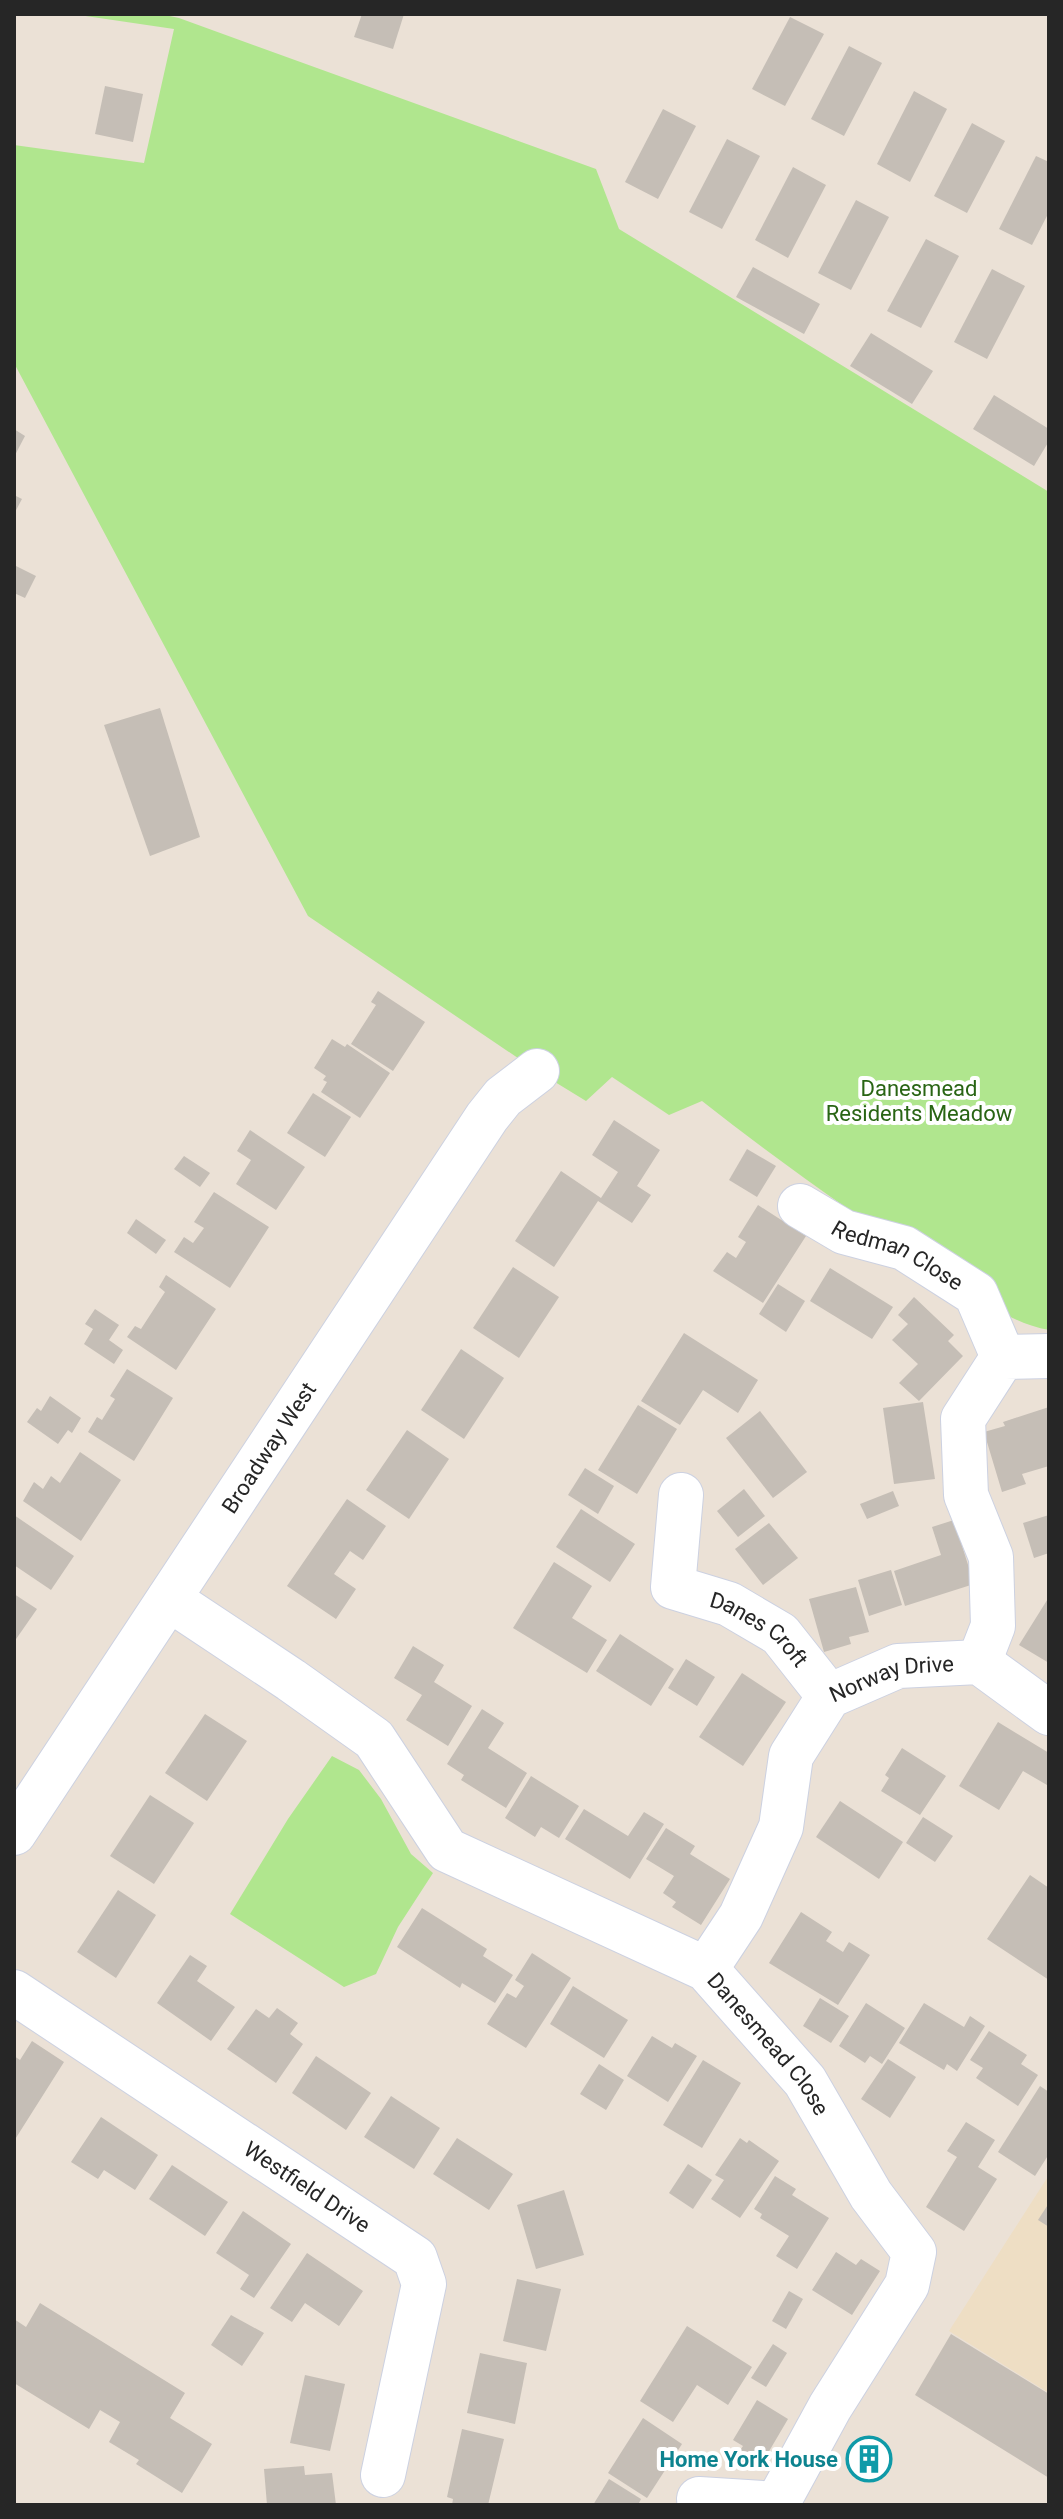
<svg xmlns="http://www.w3.org/2000/svg" width="1063" height="2519" font-family="Roboto,sans-serif">
<rect width="100%" height="100%" fill="#ebe1d6"/>
<!-- education -->
<path fill="#eedec4" d="M1049 2175V2393L949 2331Z"/>
<!-- green -->
<g fill="#b0e68e">
<path d="M72 14H160L179 18 596 169 619 229 1049 492V1330C1007 1323 971 1292 937 1269 856 1216 778 1161 702 1101L669 1115 612 1077 586 1101 537 1071 308 916 14 363V145L144 163 174 29Z"/>
<path d="M332 1756 359 1770 381 1799 411 1854 433 1873 398 1927 376 1974 344 1987 230 1914 288 1819Z"/>
</g>
<!-- building -->
<g fill="#c5beb6">
<path d="M362 14H404L393 49 354 37Z"/>
<path d="M790 17 824 34 785 106 752 89Z"/>
<path d="M849 46 882 63 844 136 811 119Z"/>
<path d="M105 86 143 94 133 142 95 134Z"/>
<path d="M914 91 947 109 910 182 877 164Z"/>
<path d="M663 109 696 126 658 199 625 182Z"/>
<path d="M972 123 1005 141 967 213 934 196Z"/>
<path d="M727 139 760 156 722 229 689 212Z"/>
<path d="M1036 156 1049 162V212L1032 245 999 229Z"/>
<path d="M793 167 826 185 788 258 755 240Z"/>
<path d="M856 200 889 217 851 290 818 273Z"/>
<path d="M926 239 959 256 921 328 887 311Z"/>
<path d="M753 267 820 304 804 334 736 297Z"/>
<path d="M992 269 1025 286 987 359 954 342Z"/>
<path d="M871 333 933 371 912 404 850 366Z"/>
<path d="M994 395 1049 429V441L1034 466 973 429Z"/>
<path d="M14 429 25 436 14 457Z"/>
<path d="M14 495 22 499 14 514Z"/>
<path d="M14 565 36 576 25 598 14 593Z"/>
<path d="M160 708 200 837 150 856 104 725Z"/>
<path d="M378 991 425 1022 393 1071 351 1044 376 1005 371 1002Z"/>
<path d="M332 1039 345 1047 347 1044 390 1073 360 1118 321 1092 327 1082 323 1080 326 1076 314 1068Z"/>
<path d="M313 1093 351 1117 325 1157 287 1133Z"/>
<path d="M614 1120 660 1150 637 1186 651 1195 632 1223 598 1201 554 1267 515 1241 561 1171 601 1198 618 1172 592 1155Z"/>
<path d="M250 1130 305 1167 276 1210 236 1184 251 1160 237 1151Z"/>
<path d="M747 1149 776 1166 757 1197 729 1180Z"/>
<path d="M184 1156 210 1173 200 1187 174 1169Z"/>
<path d="M214 1192 269 1227 230 1288 174 1252 184 1237 193 1243 204 1228 194 1222Z"/>
<path d="M758 1205 806 1236 763 1303 713 1271 727 1252 736 1258 746 1242 738 1237Z"/>
<path d="M136 1219 166 1240 156 1254 127 1233Z"/>
<path d="M513 1267 559 1297 519 1358 473 1328Z"/>
<path d="M830 1268 893 1307 872 1339 810 1301Z"/>
<path d="M166 1275 216 1309 176 1370 127 1337 135 1326 141 1329 165 1292 159 1287Z"/>
<path d="M778 1284 805 1301 786 1332 759 1314Z"/>
<path d="M914 1297 954 1335 948 1341 963 1356 919 1401 899 1383 918 1364 892 1340 908 1324 898 1315Z"/>
<path d="M95 1309 119 1325 109 1340 123 1350 114 1364 84 1344 93 1329 85 1324Z"/>
<path d="M684 1333 758 1380 738 1413 703 1390 680 1425 641 1401Z"/>
<path d="M461 1349 504 1378 464 1439 421 1410Z"/>
<path d="M127 1369 173 1398 134 1461 88 1432 97 1417 102 1420 115 1399 110 1396Z"/>
<path d="M50 1396 81 1418 72 1433 68 1430 58 1444 27 1422 37 1408 41 1411Z"/>
<path d="M923 1402 935 1479 894 1484 883 1408Z"/>
<path d="M638 1405 677 1429 637 1494 598 1470Z"/>
<path d="M1049 1407V1466L1022 1474 1026 1484 1002 1492 984 1432 1005 1426 1003 1422Z"/>
<path d="M760 1411 807 1472 773 1498 726 1438Z"/>
<path d="M407 1430 449 1459 409 1519 366 1490Z"/>
<path d="M80 1452 121 1480 81 1541 23 1501 34 1482 43 1489 51 1476 60 1483Z"/>
<path d="M585 1468 614 1486 598 1514 568 1495Z"/>
<path d="M744 1489 765 1516 738 1537 717 1511Z"/>
<path d="M893 1491 899 1506 867 1519 860 1504Z"/>
<path d="M347 1499 386 1526 363 1560 350 1551 334 1574 356 1589 336 1619 287 1586Z"/>
<path d="M581 1509 635 1544 610 1582 556 1547Z"/>
<path d="M14 1515 74 1556 51 1590 14 1565Z"/>
<path d="M1049 1515V1553L1034 1558 1023 1523Z"/>
<path d="M954 1520 974 1584 905 1606 894 1571 941 1555 932 1527Z"/>
<path d="M769 1523 798 1558 763 1585 735 1549Z"/>
<path d="M554 1562 592 1586 572 1618 607 1640 587 1673 513 1628Z"/>
<path d="M891 1570 902 1605 869 1616 858 1580Z"/>
<path d="M856 1587 869 1632 849 1637 851 1644 824 1652 809 1599Z"/>
<path d="M14 1594 37 1609 14 1642Z"/>
<path d="M1049 1597V1663L1019 1645Z"/>
<path d="M620 1634 674 1669 651 1706 596 1671Z"/>
<path d="M413 1646 444 1665 434 1682 472 1706 448 1746 406 1720 422 1695 394 1678Z"/>
<path d="M686 1659 715 1677 697 1706 668 1688Z"/>
<path d="M742 1673 786 1702 743 1766 699 1737Z"/>
<path d="M482 1709 504 1723 488 1748 527 1773 506 1808 461 1780 464 1775 447 1764Z"/>
<path d="M205 1714 247 1741 207 1801 165 1773Z"/>
<path d="M998 1722 1049 1753 1047 1785 1023 1771 999 1810 959 1786Z"/>
<path d="M902 1748 946 1776 920 1815 881 1791 889 1778 885 1775Z"/>
<path d="M531 1776 579 1806 559 1838 541 1827 535 1837 505 1818Z"/>
<path d="M150 1795 194 1823 154 1884 110 1856Z"/>
<path d="M840 1801 903 1842 879 1879 816 1837Z"/>
<path d="M584 1809 628 1836 644 1812 664 1824 630 1879 565 1839Z"/>
<path d="M923 1817 953 1836 935 1862 906 1843Z"/>
<path d="M666 1828 695 1846 690 1854 730 1879 701 1925 672 1907 676 1902 663 1893 674 1876 646 1859Z"/>
<path d="M1030 1875 1049 1888 1047 1931 1049 1980 987 1939Z"/>
<path d="M118 1890 156 1915 116 1978 77 1952Z"/>
<path d="M422 1908 487 1949 483 1956 513 1975 495 2003 462 1983 460 1988 397 1947Z"/>
<path d="M801 1912 832 1932 826 1941 843 1952 849 1942 870 1955 838 2005 769 1963Z"/>
<path d="M532 1953 571 1978 526 2048 487 2024 507 1993 516 1998 524 1986 515 1980Z"/>
<path d="M190 1955 207 1966 197 1981 235 2007 211 2041 157 2003Z"/>
<path d="M573 1986 628 2020 604 2058 550 2024Z"/>
<path d="M820 1998 849 2016 831 2043 803 2026Z"/>
<path d="M866 2003 905 2028 882 2064 870 2056 865 2063 839 2046Z"/>
<path d="M924 2003 964 2027 970 2016 985 2026 957 2071 947 2064 944 2070 899 2043Z"/>
<path d="M277 2008 298 2023 290 2034 303 2044 276 2083 227 2049 256 2009 269 2018Z"/>
<path d="M989 2031 1027 2055 1021 2064 1038 2075 1018 2106 976 2078 983 2068 970 2060Z"/>
<path d="M652 2036 672 2048 675 2043 697 2056 668 2102 627 2076Z"/>
<path d="M32 2041 64 2062 14 2141V2056L20 2060Z"/>
<path d="M316 2056 371 2093 346 2130 292 2093Z"/>
<path d="M888 2059 916 2077 890 2118 861 2099Z"/>
<path d="M703 2060 741 2083 702 2148 663 2125Z"/>
<path d="M599 2064 624 2080 606 2110 580 2094Z"/>
<path d="M1040 2086 1049 2092V2154L1035 2176 998 2152Z"/>
<path d="M391 2096 440 2128 414 2169 364 2137Z"/>
<path d="M101 2117 158 2155 135 2190 104 2170 98 2179 71 2162Z"/>
<path d="M966 2122 995 2140 978 2167 997 2179 964 2231 926 2207 957 2157 947 2151Z"/>
<path d="M457 2138 513 2174 489 2210 433 2174Z"/>
<path d="M740 2138 747 2143 749 2140 779 2161 740 2218 711 2199 724 2180 715 2175Z"/>
<path d="M688 2164 712 2180 693 2209 669 2193Z"/>
<path d="M172 2165 228 2202 205 2236 149 2199Z"/>
<path d="M775 2176 796 2189 792 2195 829 2218 797 2269 776 2256 789 2236 760 2218 762 2214 754 2209Z"/>
<path d="M564 2190 584 2255 536 2269 517 2205Z"/>
<path d="M1049 2203V2227L1038 2220Z"/>
<path d="M243 2211 291 2244 254 2298 240 2289 249 2275 216 2253Z"/>
<path d="M836 2252 856 2265 861 2259 880 2271 852 2315 812 2290Z"/>
<path d="M307 2253 363 2291 339 2326 305 2303 292 2322 270 2308Z"/>
<path d="M517 2279 561 2289 546 2351 503 2341Z"/>
<path d="M789 2291 803 2299 786 2329 772 2321Z"/>
<path d="M40 2303 185 2393 170 2418 212 2444 182 2493 136 2464 139 2460 109 2442 120 2422 100 2410 89 2429 14 2383V2319L26 2327Z"/>
<path d="M231 2315 264 2333 242 2366 211 2345Z"/>
<path d="M687 2326 752 2367 728 2405 697 2385 673 2422 640 2401Z"/>
<path d="M951 2334 1049 2394V2478L915 2395Z"/>
<path d="M773 2344 787 2353 766 2387 751 2378Z"/>
<path d="M480 2353 527 2363 515 2424 467 2413Z"/>
<path d="M305 2375 345 2384 330 2451 290 2443Z"/>
<path d="M757 2400 788 2419 761 2465 739 2452 743 2446 733 2440Z"/>
<path d="M643 2418 682 2444 647 2498 608 2473Z"/>
<path d="M462 2429 504 2439 488 2505H452L453 2499 447 2497Z"/>
<path d="M870 2441 885 2452 869 2477 853 2467Z"/>
<path d="M304 2466 305 2475 332 2473 336 2505H267L264 2469Z"/>
<path d="M609 2479 641 2499 638 2505H593Z"/>
</g>
<g fill="none" stroke-linecap="round" stroke-linejoin="round">
<!-- minor casing -->
<g stroke="#ccd1e1" stroke-width="46">
<g id="minor">
<path id="s1" d="M800 1206 844 1232 904 1248 976 1294 1003 1357"/>
<path id="s2" d="M681 1495 673 1587 729 1604 780 1634 829 1696"/>
<path id="s3" d="M169 1599 291 1680 374 1739 447 1850 706 1969 805 2081 871 2195 914 2252 907 2285 830 2407 777 2504 699 2499"/>
<path d="M979 1662 993 1626 991 1557 966 1495 963 1419 1003 1357 1049 1356"/>
<path id="s4" d="M14 1833 487 1117 503 1097 537 1071"/>
<path id="s5" d="M706 1969 741 1916 781 1827 791 1756 829 1696 898 1666 979 1662 1049 1713"/>
<path id="s6" d="M14 1992 415 2258 424 2284 383 2475"/>
</g>
</g>
<!-- minor -->
<use href="#minor" stroke="#fff" stroke-width="44"/>
</g>
<!-- icons -->
<defs>
<g id="building-ring" transform="scale(2.3)"><circle r="9.5" fill="#fff" stroke="#0f9aa8" stroke-width="1.5"/><path d="M-4-6H4V6H1V3H-1V6H-4ZM-2.5-4.3h1.7v1.8h-1.7ZM.8-4.3h1.7v1.8H.8ZM-2.5-1h1.7V.8h-1.7ZM.8-1h1.7V.8H.8Z" fill="#0f9aa8"/></g>
</defs>
<g fill-rule="evenodd">
<use href="#building-ring" x="869" y="2459"/>
</g>
<g text-anchor="middle" dominant-baseline="central" stroke-width="8" stroke-linejoin="round" paint-order="stroke">
<!-- park labels -->
<g font-size="22" fill="#296514" stroke="#fff">
<text x="919" y="1088">Danesmead<tspan x="919" dy="25">Residents Meadow</tspan></text>
</g>
<!-- street labels -->
<g font-size="22" fill="#262626" stroke="#fff">
<text stroke="none"><textPath href="#s1" startOffset="110">Redman Close</textPath></text>
<text stroke="none"><textPath href="#s4" startOffset="462">Broadway West</textPath></text>
<text stroke="none"><textPath href="#s2" startOffset="190">Danes Croft</textPath></text>
<text stroke="none"><textPath href="#s5" startOffset="370">Norway Drive</textPath></text>
<text stroke="none"><textPath href="#s3" startOffset="764">Danesmead Close</textPath></text>
<text stroke="none"><textPath href="#s6" startOffset="352">Westfield Drive</textPath></text>
</g>
<!-- culture labels -->
<g font-size="22" font-weight="bold" fill="#0d838f" stroke="#fff" text-anchor="end">
<text x="838" y="2459">Home York House</text>
</g>
</g>
<!-- border -->
<rect width="1063" height="2519" fill="none" stroke="#262626" stroke-width="32"/>
</svg>
